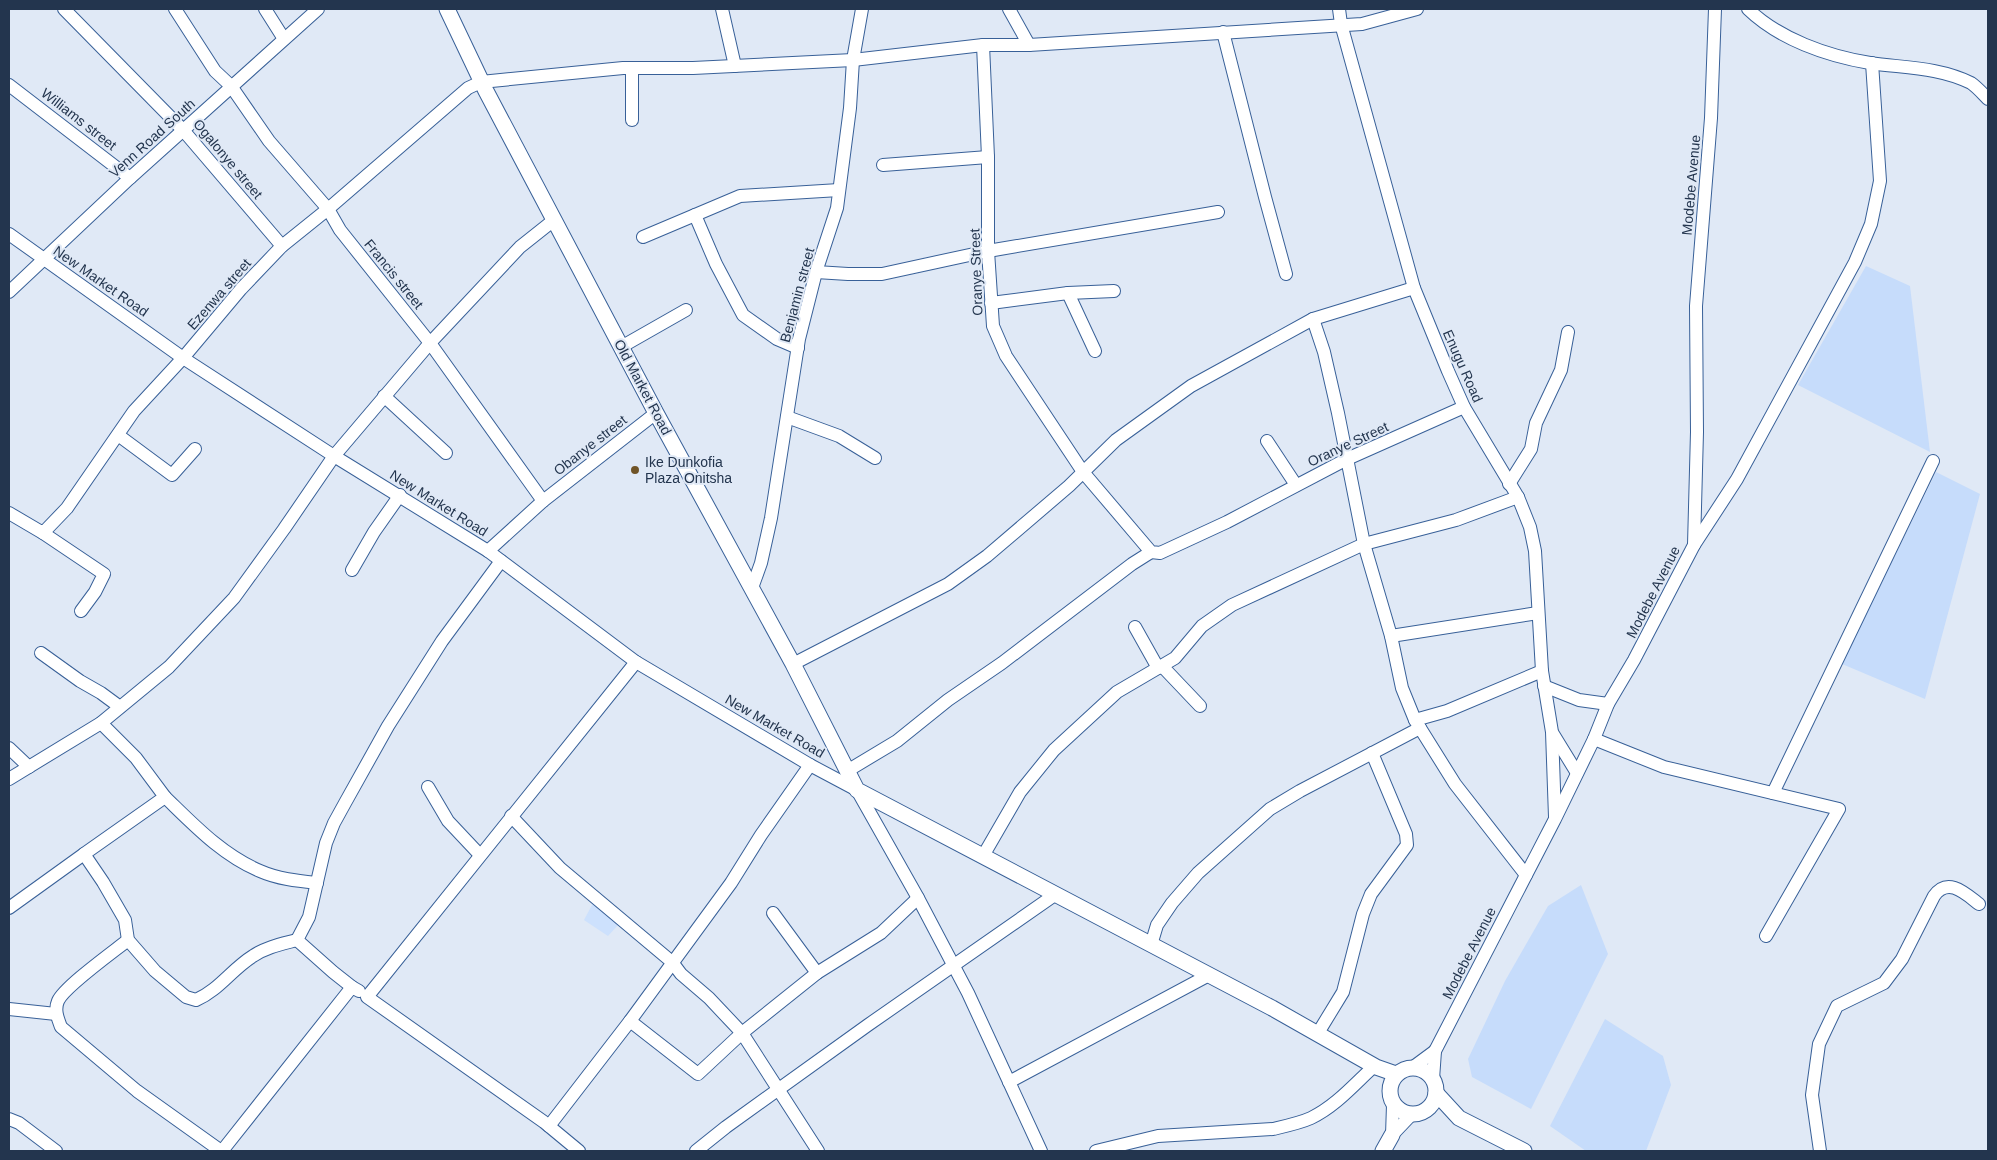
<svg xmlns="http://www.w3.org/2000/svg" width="1997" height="1160" font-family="Helvetica,sans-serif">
<rect width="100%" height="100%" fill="#e0e9f6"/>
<!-- built -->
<path fill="#cde1fd" d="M593 903 618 925 608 936 584 920Z"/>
<!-- green -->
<g fill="#c6dcfb">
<path d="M1866 266 1910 286 1930 452 1798 385Z"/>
<path d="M1936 472 1980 494 1925 699 1842 664Z"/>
<path d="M1581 885 1608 954 1531 1109 1472 1077 1468 1059 1505 981 1548 906Z"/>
<path d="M1605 1019 1663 1056 1671 1085 1646 1151H1586L1550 1126Z"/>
</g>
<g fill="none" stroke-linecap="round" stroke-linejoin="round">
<!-- minor casing -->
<g stroke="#386098" stroke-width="14">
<g id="minor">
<path d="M64 9 183 130 282 246"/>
<path d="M175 9 215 71 231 86 269 141 328 209 340 230 430 343 543 501 488 551"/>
<path d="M265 9 284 39"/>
<path d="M722 9 735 66"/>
<path d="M1009 9 1029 45"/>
<path d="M1339 9 1341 24 1414 288 1448 371 1464 407 1518 497 1530 527 1535 551 1542 671 1552 732 1555 817"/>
<path d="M1748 9C1779 39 1827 56 1870 63 1904 68 1939 67 1971 83 1977 87 1983 94 1988 99"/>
<path d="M1223 32 1265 197 1286 274"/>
<path d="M983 45 988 157V251L993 326 1006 356 1083 472 1151 552 1160 553 1227 522 1347 459 1464 407"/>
<path d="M9 85 130 178"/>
<path d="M632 120V68"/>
<path d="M883 165 988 157"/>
<path d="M695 215 716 264 743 315 777 339 798 348"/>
<path d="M9 234 183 358 334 456 488 551 636 662 810 765 857 790 918 898 968 993 1041 1151"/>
<path d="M643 237 740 196 839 190"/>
<path d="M816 272 848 274H882L988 251 1218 212"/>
<path d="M9 292 130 178 318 9"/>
<path d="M1068 293 1095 351"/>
<path d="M991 303 1068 293 1114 291"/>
<path d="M1313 319 1324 352 1338 413 1364 544 1391 636 1402 688 1415 720 1455 784 1526 875"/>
<path d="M621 347 686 310"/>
<path d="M384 396 446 453"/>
<path d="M787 417 839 436 875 458"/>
<path d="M118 435 172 475 195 449"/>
<path d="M1267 441 1296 485"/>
<path d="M1509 484 1531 449 1536 423 1561 370 1568 332"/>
<path d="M543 501 656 413"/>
<path d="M9 513 43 533 67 508 134 411 183 358 241 289 282 246 328 209 468 88 481 82 623 68H693L853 60 983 45H1029L1362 24 1417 9"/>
<path d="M43 533 104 574 95 592 81 611"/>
<path d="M1694 545 1737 479 1855 262 1871 224 1880 181 1872 63"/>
<path d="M352 570 374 532 400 495"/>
<path d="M752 588 761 563 771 518 799 339 816 272 837 208 850 108 853 60 862 9"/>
<path d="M1135 627 1158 668"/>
<path d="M1391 636 1538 613"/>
<path d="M41 653 80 681 101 693 120 707"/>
<path d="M793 664 948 584 987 556 1069 486 1116 440 1191 386 1313 319 1414 288"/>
<path d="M1162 666 1200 706"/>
<path d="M1544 686 1579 700 1608 704"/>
<path d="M1415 720 1447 711 1542 671"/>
<path d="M101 723 136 758 165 797 84 854 103 882 125 920 128 940 155 971 186 997 196 1000C219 990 232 969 253 956 266 947 282 944 297 940"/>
<path d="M1553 734 1577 773"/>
<path d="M1594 739 1664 767 1839 809 1766 936"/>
<path d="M9 748 29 767"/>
<path d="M847 771 897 741 948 700 1002 663 1132 564 1151 552"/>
<path d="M9 779 101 723 169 667 234 598 284 529 334 456 430 343 520 247 554 220"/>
<path d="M428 787 448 821 480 855"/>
<path d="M1773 793 1933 461"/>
<path d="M165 797C194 825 222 855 260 871 278 879 298 881 317 883"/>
<path d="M511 816 560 868 672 962 681 974 709 998 742 1033 818 1151"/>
<path d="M983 856 1020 792 1054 750 1117 692 1175 658 1202 626 1232 605 1364 544 1456 520 1518 497"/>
<path d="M9 908 84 854"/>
<path d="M773 913 817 973"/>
<path d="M128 940C113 952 64 987 58 1001 54 1010 58 1019 61 1027L137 1091 221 1151"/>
<path d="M1151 945 1157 925 1172 903 1198 873 1270 809 1300 791 1420 728"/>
<path d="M352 987 333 972 297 940 309 917 326 843 334 823 345 803 388 726 442 641 501 561"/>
<path d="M9 1009 56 1014"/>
<path d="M630 1021 698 1074 742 1033 817 973 881 933 918 898"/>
<path d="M1318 1033 1343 992 1363 914 1371 894 1407 845 1406 834 1372 753"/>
<path d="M1412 1068 1435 1051"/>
<path d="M1433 1079 1435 1051 1555 819 1594 739 1608 704 1634 660 1694 545 1697 432 1696 306 1711 118 1715 9"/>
<path d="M1009 1082 1209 975"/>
<path d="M9 1119 19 1123 56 1151"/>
<path d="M549 1126 630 1021 731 883 761 835 810 765"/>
<path d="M1392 1135 1393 1105"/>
<path d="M1392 1135 1411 1115"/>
<path d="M222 1151 352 987 359 991"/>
<path d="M579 1151 544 1122 367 997 636 662"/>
<path d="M696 1151 726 1127 868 1025 1056 894"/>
<path d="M1096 1151 1158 1136 1273 1129C1286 1126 1300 1123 1311 1118 1334 1107 1352 1087 1370 1070"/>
<path d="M1820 1151 1812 1095 1819 1044 1837 1006 1884 983 1902 959 1934 896C1948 876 1966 894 1979 904"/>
</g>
</g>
<!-- major casing -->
<g stroke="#386098" stroke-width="17">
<g id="major">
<path d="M447 9 486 91 656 413 793 664 857 790 1272 1008 1376 1067 1396 1074"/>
<circle cx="1413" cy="1091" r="23"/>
<path d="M1436 1093 1459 1118 1524 1151"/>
<path d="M1383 1151 1392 1135"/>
</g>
</g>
<!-- minor -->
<use href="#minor" stroke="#fff" stroke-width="12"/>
<!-- major -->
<use href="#major" stroke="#fff" stroke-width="15"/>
</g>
<!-- markers -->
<circle fill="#705427" stroke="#e0e9f6" stroke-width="2" cx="635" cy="470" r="5"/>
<g text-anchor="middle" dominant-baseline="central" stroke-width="4" stroke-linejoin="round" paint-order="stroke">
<!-- street labels -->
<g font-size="14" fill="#23354e" stroke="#e0e9f6">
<text transform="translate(79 119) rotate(38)">Williams street</text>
<text transform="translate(152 138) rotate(-42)">Venn Road South</text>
<text transform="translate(228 159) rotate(50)">Ogalonye street</text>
<text transform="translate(1691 185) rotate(-85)">Modebe Avenue</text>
<text transform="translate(976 272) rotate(-92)">Oranye Street</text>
<text transform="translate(394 274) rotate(51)">Francis street</text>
<text transform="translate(101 281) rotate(35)">New Market Road</text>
<text transform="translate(219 294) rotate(-49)">Ezenwa street</text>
<text transform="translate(797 295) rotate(-75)">Benjamin street</text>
<text transform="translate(1463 366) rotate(66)">Enugu Road</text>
<text transform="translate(643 387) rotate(62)">Old Market Road</text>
<text transform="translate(1348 444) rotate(-25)">Oranye Street</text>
<text transform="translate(590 445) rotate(-38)">Obanye street</text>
<text transform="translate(439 503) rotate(32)">New Market Road</text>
<text transform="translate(1653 592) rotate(-63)">Modebe Avenue</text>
<text transform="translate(775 726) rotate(30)">New Market Road</text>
<text transform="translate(1469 953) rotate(-63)">Modebe Avenue</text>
</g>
<!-- poi labels -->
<g font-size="14" fill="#23354e" stroke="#e0e9f6" text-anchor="start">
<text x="645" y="462">Ike Dunkofia<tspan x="645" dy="16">Plaza Onitsha</tspan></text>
</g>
</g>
<!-- border -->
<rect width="1997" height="1160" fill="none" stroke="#23354e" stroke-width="20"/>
</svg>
